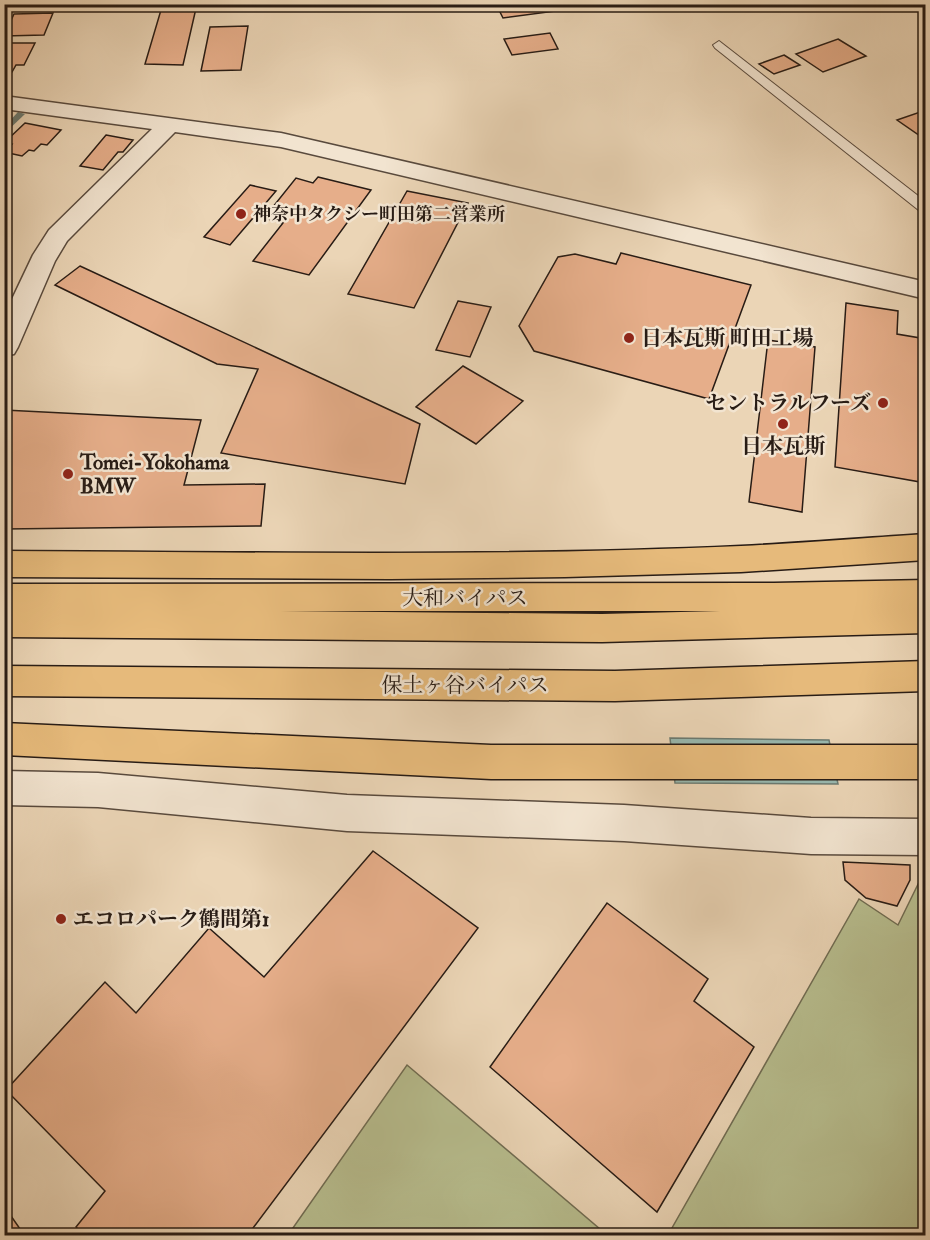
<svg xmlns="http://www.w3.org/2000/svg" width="930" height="1240" font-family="'IM FELL Double Pica','Noto Serif JP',serif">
<rect width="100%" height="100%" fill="#ebd5b6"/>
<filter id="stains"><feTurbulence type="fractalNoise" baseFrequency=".00333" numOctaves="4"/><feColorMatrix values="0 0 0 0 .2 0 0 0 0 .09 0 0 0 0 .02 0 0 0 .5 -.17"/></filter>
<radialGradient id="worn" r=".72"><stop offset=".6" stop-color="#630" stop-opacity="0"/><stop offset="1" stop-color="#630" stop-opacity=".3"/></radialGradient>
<!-- green -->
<g fill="#b7bd8e" stroke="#706c52" stroke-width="1.5">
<path d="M925 870V1235H668L859 899 898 925Z"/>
<path d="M407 1065 607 1235H288Z"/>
</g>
<!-- water -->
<path fill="#98b8af" stroke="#6b7a71" stroke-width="1.5" d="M670 738 829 740 838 784 675 783Z"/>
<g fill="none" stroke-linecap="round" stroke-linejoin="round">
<!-- stream -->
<g fill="#6b7a71" fill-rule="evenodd">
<path d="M4 4H11L4 15Z"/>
<path d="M18 112 25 114 4 134V127Z"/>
</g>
</g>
<!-- building -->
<g fill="#e6ae8a" stroke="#281c15" stroke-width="1.5">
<path d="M141 4H197L183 65 145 64 161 10 141 9Z"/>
<path d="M496 4H552L556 11 503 18Z"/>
<path d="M53 13 44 35 4 36 14 14Z"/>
<path d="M248 26 241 70 201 71 210 27Z"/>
<path d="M550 33 558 49 512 55 504 39Z"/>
<path d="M838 39 866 56 823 72 796 54Z"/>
<path d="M5 43H35L24 65H16L12 72H4Z"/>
<path d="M784 55 800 65 774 74 759 64Z"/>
<path d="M926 110V140L897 120Z"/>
<path d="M25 123 61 130 47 145 41 144 34 151 29 150 22 156 4 152 12 144 5 142Z"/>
<path d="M106 135 133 140 123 152H118L103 170 80 166Z"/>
<path d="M318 177 371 190 309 275 253 261 283 223 264 218 296 178 313 183Z"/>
<path d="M250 185 276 191 230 245 204 237Z"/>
<path d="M407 191 468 203 414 308 348 294Z"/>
<path d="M621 253 751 285 709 399 534 351 519 326 558 257 575 254 616 264Z"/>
<path d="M80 266 420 424 405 484 221 453 258 369 217 364 55 285Z"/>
<path d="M458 301 491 307 470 357 436 350Z"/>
<path d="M846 303 898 311 897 334 926 339V483L835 467Z"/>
<path d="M768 340 815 347 802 512 749 502Z"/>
<path d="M463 366 523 401 476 444 416 407Z"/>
<path d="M4 410 201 420 184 485 265 484 261 526 4 529Z"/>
<path d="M373 851 478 928 247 1236H84L76 1227 105 1191 6 1090 105 982 136 1013 209 928 264 977Z"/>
<path d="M843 862 910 865V880L897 906 866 898 845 880Z"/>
<path d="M607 903 708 979 694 1001 754 1047 657 1212 490 1067Z"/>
<path d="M4 1206 25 1236H4Z"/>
</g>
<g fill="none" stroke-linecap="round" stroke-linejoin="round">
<!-- lane casing -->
<g stroke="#594a3d" stroke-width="2">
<path id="lane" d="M719 41 926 202V213L921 212 715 48 713 45Z"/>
</g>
<!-- street casing -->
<g stroke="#594a3d" stroke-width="3">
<g id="street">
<path d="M4 96 281 133 926 282V299L281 147 175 132 67 241 55 261 18 347 14 354 4 356V316L33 255 49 230 152 129 4 109Z"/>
<path d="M4 771 98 773 347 795 624 805 811 818 926 819V855L811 854 624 841 347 831 98 807 4 805Z"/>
</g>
</g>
<!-- highway casing -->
<g stroke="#281c15" stroke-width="3">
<g id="highway">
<path d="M926 534V560L741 572 565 577 390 579 4 577V551C250 552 496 557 741 546 802 543 864 538 926 534Z"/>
<path d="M926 580V633L602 642 4 637V584L774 583ZM281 611H720L602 614Z"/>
<path d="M926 661V691L615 701 4 696V666L615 671Z"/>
<path d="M4 723 491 745H926V779H491L4 755Z"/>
</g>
</g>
<!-- lane -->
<use href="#lane" fill="#f2e4d0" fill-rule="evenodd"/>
<!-- street -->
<use href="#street" fill="#f2e4d0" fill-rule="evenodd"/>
<!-- highway -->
<use href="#highway" fill="#e6ba7b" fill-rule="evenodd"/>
</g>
<!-- markers -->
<g fill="#8f2418" stroke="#f2e4d0" stroke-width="2">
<circle cx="241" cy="214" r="6"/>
<circle cx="629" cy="338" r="6"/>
<circle cx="883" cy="403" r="6"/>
<circle cx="783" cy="424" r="6"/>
<circle cx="68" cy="474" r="6"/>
<circle cx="61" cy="919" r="6"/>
</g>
<g text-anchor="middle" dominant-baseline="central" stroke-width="5" stroke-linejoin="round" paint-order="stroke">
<!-- far-poi labels -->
<g font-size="18" font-weight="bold" fill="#281c15" stroke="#f2e4d0" text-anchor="start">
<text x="253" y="214">神奈中タクシー町田第二営業所</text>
</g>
<!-- poi labels -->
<g font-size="21" font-weight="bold" fill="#281c15" stroke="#f2e4d0" text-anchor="start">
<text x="641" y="338">日本瓦斯 町田工場</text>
<text x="871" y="403" text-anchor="end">セントラルフーズ</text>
<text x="783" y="446" text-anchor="middle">日本瓦斯</text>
<text x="80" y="462">Tomei-Yokohama<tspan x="80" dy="24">BMW</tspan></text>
<text x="73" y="919">エコロパーク鶴間第1</text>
</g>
<!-- street labels -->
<g font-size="21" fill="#281c15" stroke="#f2e4d0">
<text x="465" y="598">大和バイパス</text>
<text x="465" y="685">保土ヶ谷バイパス</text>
</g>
</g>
<!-- margin -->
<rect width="930" height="1240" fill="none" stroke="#ebd5b6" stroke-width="24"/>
<rect x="6" y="6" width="918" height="1228" fill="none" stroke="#281c15" stroke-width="3"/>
<rect x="12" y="12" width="906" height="1216" fill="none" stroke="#281c15" stroke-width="1.5"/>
<rect width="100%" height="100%" filter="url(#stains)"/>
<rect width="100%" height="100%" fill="url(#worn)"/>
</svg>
